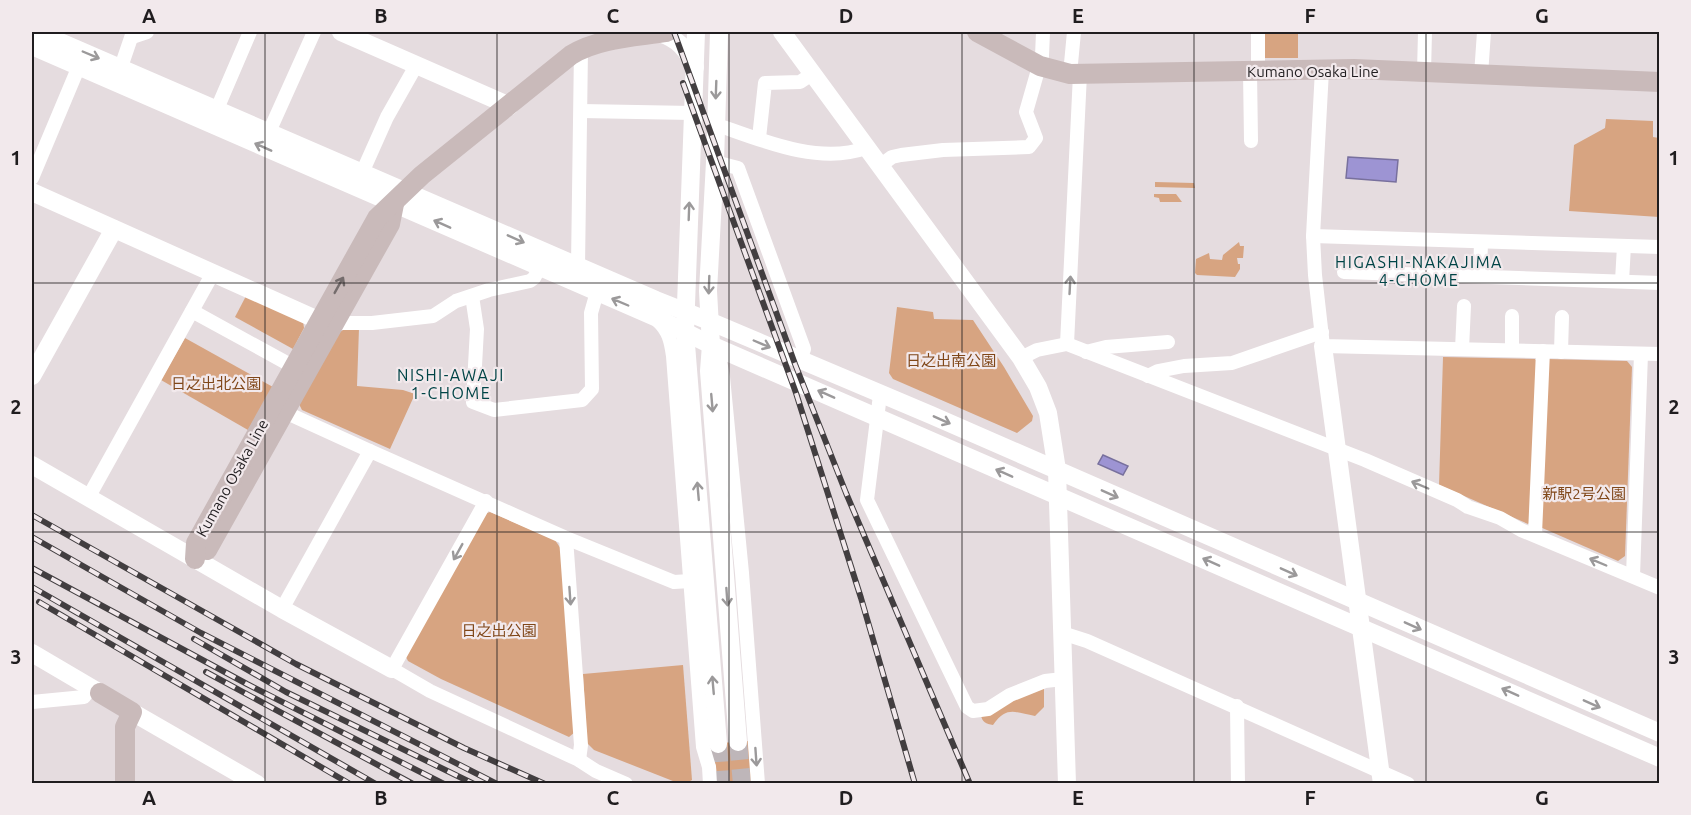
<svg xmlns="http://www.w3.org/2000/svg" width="1691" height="815" font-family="Ubuntu,'Noto Sans JP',sans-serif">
<rect width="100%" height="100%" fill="#e5dcdf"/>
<!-- green -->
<g fill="#d7a481">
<rect x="1264" y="32" width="34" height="26"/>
<path d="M1606 119 1653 121V137L1659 138V217L1569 211 1574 145 1605 128Z"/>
<path d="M1155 182 1194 183 1195 188 1155 187Z"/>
<path d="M1154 194H1176L1182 202H1160L1159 198 1154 197Z"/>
<path d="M1239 242 1240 246H1244L1243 258H1237L1238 264H1240V269L1235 277 1197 275 1195 273 1196 259 1209 253 1210 259 1222 260 1223 255Z"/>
<path d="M246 296 303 321 304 328 293 349 235 317Z"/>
<path d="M897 307 933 312 934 319 973 320 1004 367 1033 416 1032 421 1017 433 893 379 889 373Z"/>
<path d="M346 328H359L357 386 403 390 415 394 390 449 302 410 299 404 340 332Z"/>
<path d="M185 338 273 387 248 430 161 380Z"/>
<path d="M1443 357 1535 359 1539 364 1532 521 1528 524 1439 485Z"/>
<path d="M1547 359 1627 361 1632 367 1625 556 1618 561 1540 527Z"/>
<path d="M490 512 555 540 561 549 575 732 569 737 441 679 408 661 405 655 484 514Z"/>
<path d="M683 665 692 780 686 783H678L594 750 587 743 583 674Z"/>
<path d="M1044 686V707L1035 716C1016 713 1007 705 993 725 986 724 982 722 981 715Z"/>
<path d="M748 741 752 783H717L716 766 708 744Z"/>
</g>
<!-- water -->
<g fill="#9d94d3" stroke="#78709d" stroke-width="1.5">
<path d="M1348 157 1398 160 1396 182 1346 178Z"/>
<path d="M1103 455 1128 466 1123 475 1098 464Z"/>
</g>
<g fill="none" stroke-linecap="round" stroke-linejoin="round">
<!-- tertiary-tunnel -->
<g stroke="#beb6b9" stroke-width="18" stroke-dasharray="18 9" stroke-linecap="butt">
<path d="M738 742 742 784"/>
<path d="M718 744 721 784"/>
</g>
<!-- minor -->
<g stroke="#fff" stroke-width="14">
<path d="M132 37 147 32"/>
<path d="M121 67 133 32"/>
<path d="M1322 70 1313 236 1315 275 1323 346 1660 354"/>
<path d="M1250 71 1251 141"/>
<path d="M1258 71V32"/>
<path d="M1424 72 1425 32"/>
<path d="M1070 74 1074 32"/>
<path d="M1481 75 1484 32"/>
<path d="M217 109 250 32"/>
<path d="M581 111 693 113"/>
<path d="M715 124C761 140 818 165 866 148"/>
<path d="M269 132 314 32"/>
<path d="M759 138 765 83 800 82 812 74"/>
<path d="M715 162 738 168 804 349 800 360"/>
<path d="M881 165 892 157 901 155 943 150 1029 147 1036 138 1026 112 1042 56 1043 32"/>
<path d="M362 173 387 117 417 64"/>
<path d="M32 178 79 66"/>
<path d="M1313 236 1660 247"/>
<path d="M578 266 581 49"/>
<path d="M1344 272 1660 283"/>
<path d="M1480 276 1481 242"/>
<path d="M1622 281 1624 246"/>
<path d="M472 296 477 329 473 402 494 410 582 400 592 389 591 313 597 292"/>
<path d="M192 311 294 367"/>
<path d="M337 321 341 323H372L433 316 456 301 489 290 530 281 534 278 540 267"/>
<path d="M658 321C669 331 671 342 673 356L703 747 709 767 710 784"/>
<path d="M1067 344 1080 74"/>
<path d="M711 345 720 361 723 377 742 573 758 784"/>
<path d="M1462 349 1464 306"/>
<path d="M1512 350V316"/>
<path d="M1086 352 1106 347 1168 342"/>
<path d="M1561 352 1562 317"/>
<path d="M1021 358 1037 350 1067 344 1365 460 1457 500 1468 507 1500 518 1521 530 1660 588"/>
<path d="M1148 376 1158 371 1184 366 1232 363 1322 332"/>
<path d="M880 395 867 500 967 707 973 711 988 709 1010 695 1045 681 1063 679"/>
<path d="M278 409 370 451 566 538 674 582 690 581"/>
<path d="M88 498 213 273"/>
<path d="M486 501 392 669 430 691 579 760 596 771 626 784"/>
<path d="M1535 534 1543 351"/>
<path d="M566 538 581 745 579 760"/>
<path d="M1633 576 1641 354"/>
<path d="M282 609 370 451"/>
<path d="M1062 633 1087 641 1408 784"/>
<path d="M32 702 84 697 91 687"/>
<path d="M1237 706 1238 784"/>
</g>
<!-- tertiary -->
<g stroke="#fff" stroke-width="18">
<path d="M37 32 656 300 709 321 931 415 1660 733"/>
<path d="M341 32 510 106"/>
<path d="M696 32 685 332 718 744"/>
<path d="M719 32 715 162 708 291 711 345 709 371 738 742"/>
<path d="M782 32 1021 358 1038 387 1048 413 1057 470 1067 784"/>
<path d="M659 33C678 39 687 49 695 67"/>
<path d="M32 46 655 317 711 345 1660 758"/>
<path d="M32 192 320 321H335"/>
<path d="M1323 346 1382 784"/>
<path d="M32 376 114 229"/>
<path d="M32 465 282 609 392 669"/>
<path d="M32 653 100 693"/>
<path d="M132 712 257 784"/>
</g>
<!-- secondary -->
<g stroke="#c9baba" stroke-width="20">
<path d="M977 32 1040 66 1070 74 1354 69 1660 82"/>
<path d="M207 550 390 224 394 204"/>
<path d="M195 559 196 543 377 218 422 175 571 55C598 38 636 37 667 32"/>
<path d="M100 693 132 712 125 727V784"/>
</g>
<!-- rail casing -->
<g stroke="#423e40" stroke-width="6">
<g id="rail">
<path d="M674 32 795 364 846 493 970 784"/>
<path d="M683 83 796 393 861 598 915 784"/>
<path d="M32 515 296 664 464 748 545 784"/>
<path d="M32 537 201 633 497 784"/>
<path d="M32 568 247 684 444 784"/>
<path d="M32 587 376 784"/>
<path d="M39 602 350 784"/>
<path d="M194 639 286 692 474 784"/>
<path d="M206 672 413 784"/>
</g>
</g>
<!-- rail -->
<use href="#rail" stroke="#f2e9ec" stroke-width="4" stroke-dasharray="11" stroke-linecap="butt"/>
</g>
<!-- one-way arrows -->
<defs><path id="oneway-shaft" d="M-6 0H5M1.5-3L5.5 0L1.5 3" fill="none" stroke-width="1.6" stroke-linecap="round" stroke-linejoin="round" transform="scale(1.5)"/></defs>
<g stroke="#9b999a">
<use href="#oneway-shaft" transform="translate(91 55) rotate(23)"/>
<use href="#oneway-shaft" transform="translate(716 90) rotate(92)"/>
<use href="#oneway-shaft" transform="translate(263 147) rotate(-156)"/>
<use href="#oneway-shaft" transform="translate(689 211) rotate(-88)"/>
<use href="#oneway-shaft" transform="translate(442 224) rotate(-156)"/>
<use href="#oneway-shaft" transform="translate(516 239) rotate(24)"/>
<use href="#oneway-shaft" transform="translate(709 285) rotate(92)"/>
<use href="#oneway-shaft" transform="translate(1070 285) rotate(-87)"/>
<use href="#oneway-shaft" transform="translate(620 302) rotate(-157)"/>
<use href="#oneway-shaft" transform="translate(762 344) rotate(23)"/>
<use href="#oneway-shaft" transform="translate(826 394) rotate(-156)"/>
<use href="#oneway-shaft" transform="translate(712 403) rotate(85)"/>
<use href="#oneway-shaft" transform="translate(942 420) rotate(24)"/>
<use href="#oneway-shaft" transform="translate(1004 473) rotate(-156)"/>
<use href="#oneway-shaft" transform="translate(1420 485) rotate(-157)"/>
<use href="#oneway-shaft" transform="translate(698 491) rotate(-95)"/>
<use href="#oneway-shaft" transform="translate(1110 494) rotate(24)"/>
<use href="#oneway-shaft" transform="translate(458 552) rotate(119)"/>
<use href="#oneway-shaft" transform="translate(1211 562) rotate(-156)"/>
<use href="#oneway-shaft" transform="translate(1598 562) rotate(-157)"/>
<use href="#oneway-shaft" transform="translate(1289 572) rotate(24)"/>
<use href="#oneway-shaft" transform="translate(570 596) rotate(86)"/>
<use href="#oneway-shaft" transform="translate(727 597) rotate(86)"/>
<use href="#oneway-shaft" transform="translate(1413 626) rotate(24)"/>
<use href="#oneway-shaft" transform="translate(713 685) rotate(-95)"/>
<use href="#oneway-shaft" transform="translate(1510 692) rotate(-156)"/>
<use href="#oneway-shaft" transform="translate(1592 704) rotate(24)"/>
<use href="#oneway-shaft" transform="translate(756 757) rotate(86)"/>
</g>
<use stroke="#746c6c" href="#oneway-shaft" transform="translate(339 285) rotate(-61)"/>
<!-- grid -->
<path fill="none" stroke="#201d1f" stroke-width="1.5" stroke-opacity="0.55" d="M265 32V784M497 32V784M729 32V784M962 32V784M1194 32V784M1426 32V784M32 283H1660M32 532H1660"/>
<g text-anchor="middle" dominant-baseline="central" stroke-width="4.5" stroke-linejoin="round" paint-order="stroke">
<!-- street labels -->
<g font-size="15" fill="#201d1f" stroke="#f2e9ec">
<text x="1313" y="71">Kumano Osaka Line</text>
<text transform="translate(232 478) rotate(-61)">Kumano Osaka Line</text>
</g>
<!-- park labels -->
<g font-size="15" fill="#804719" stroke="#f2e9ec">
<text x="951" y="360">日之出南公園</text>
<text x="216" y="383">日之出北公園</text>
<text x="1584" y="493">新駅2号公園</text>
<text x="499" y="630">日之出公園</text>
</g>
<!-- neighbourhood labels -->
<g font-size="16" letter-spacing="1.5" fill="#004446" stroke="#f2e9ec">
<text x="1419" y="262">HIGASHI-NAKAJIMA<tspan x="1419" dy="18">4-CHOME</tspan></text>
<text x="451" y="375">NISHI-AWAJI<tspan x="451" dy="18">1-CHOME</tspan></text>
</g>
</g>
<!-- border -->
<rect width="1691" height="815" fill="none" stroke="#f2e9ec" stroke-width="66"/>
<rect x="33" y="33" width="1625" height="749" fill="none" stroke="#201d1f" stroke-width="2"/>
<g font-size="20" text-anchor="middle" font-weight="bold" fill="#201d1f">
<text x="149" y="23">A</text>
<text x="381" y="23">B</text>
<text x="613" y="23">C</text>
<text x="846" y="23">D</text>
<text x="1078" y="23">E</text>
<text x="1310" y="23">F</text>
<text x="1542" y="23">G</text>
<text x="16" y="165">1</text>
<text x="1674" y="165">1</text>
<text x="16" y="414">2</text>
<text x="1674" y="414">2</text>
<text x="16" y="664">3</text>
<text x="1674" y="664">3</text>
<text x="149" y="805">A</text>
<text x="381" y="805">B</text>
<text x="613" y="805">C</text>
<text x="846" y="805">D</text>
<text x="1078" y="805">E</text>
<text x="1310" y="805">F</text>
<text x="1542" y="805">G</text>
</g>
</svg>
